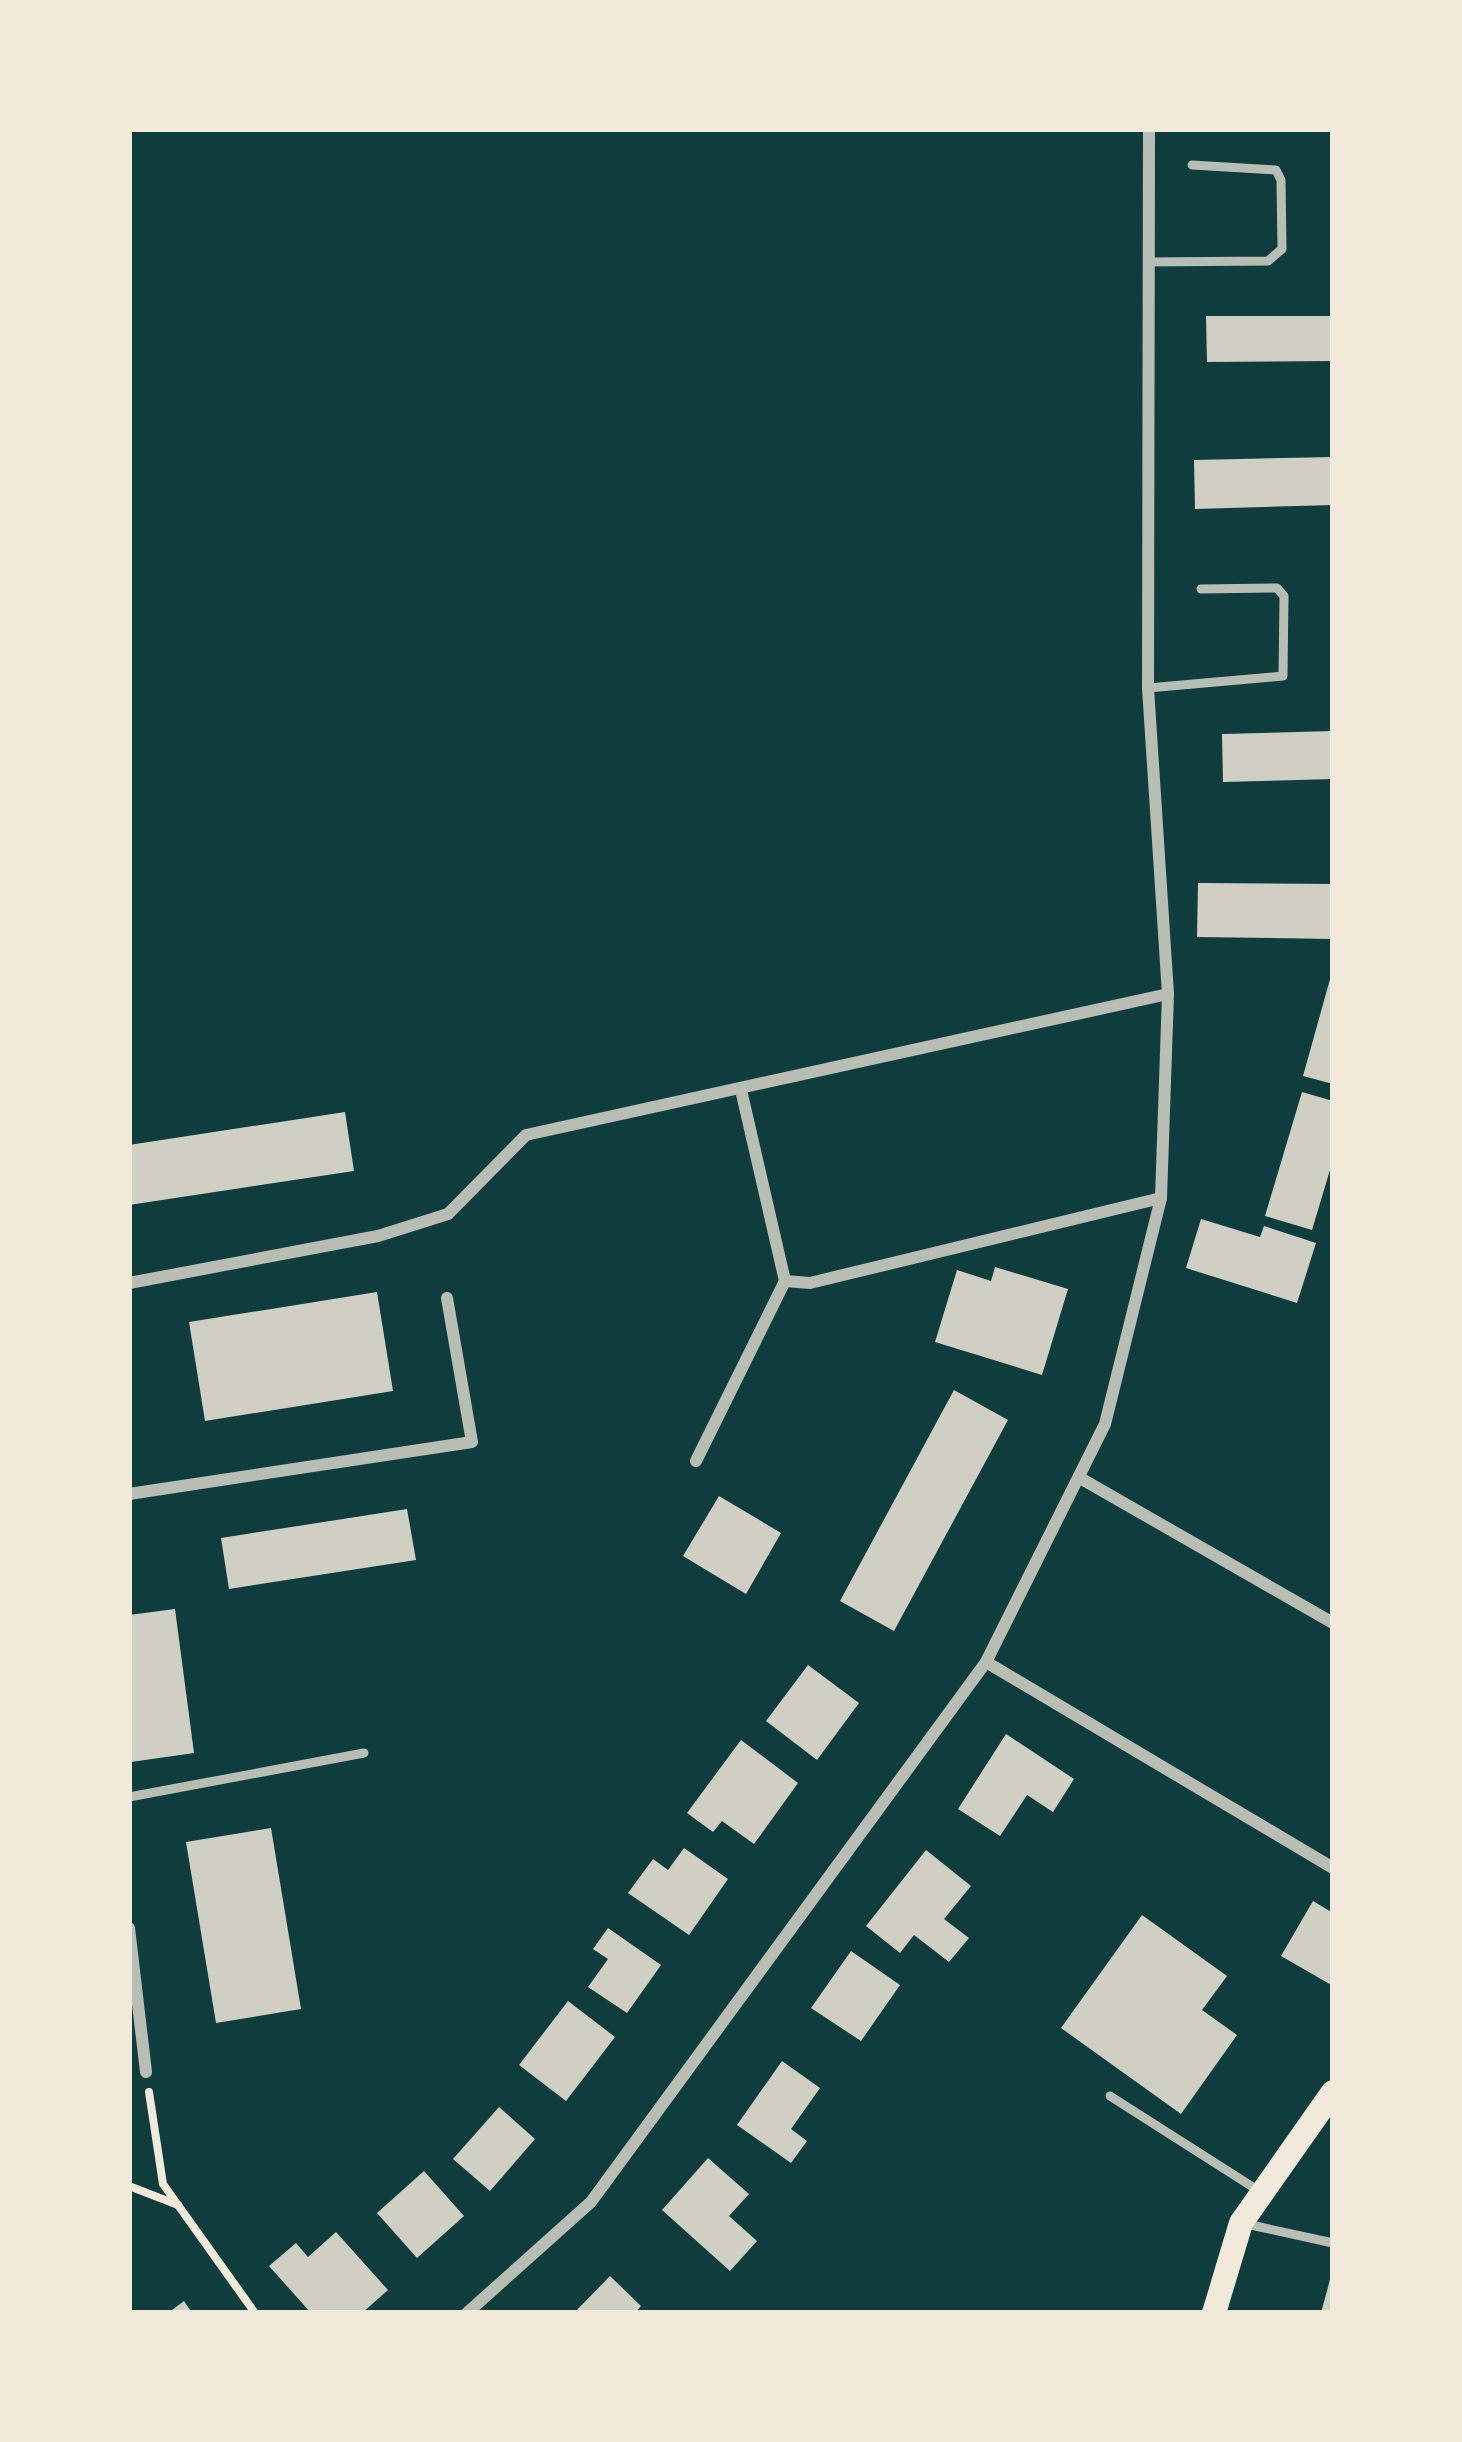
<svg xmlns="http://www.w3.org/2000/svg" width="1462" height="2442" font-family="Poppins,sans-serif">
<rect width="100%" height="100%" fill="#0f3d3e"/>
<!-- building -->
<g fill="#cfcfc3">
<path d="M1206 316H1333V361L1207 362Z"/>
<path d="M1333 457V505L1195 509 1194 460Z"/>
<path d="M1333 731V779L1223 782 1222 734Z"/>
<path d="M1198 883 1333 884V939L1197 937Z"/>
<path d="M1332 972 1333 973V1084L1303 1076Z"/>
<path d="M1302 1092 1333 1101V1160L1312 1230 1265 1216Z"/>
<path d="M345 1112 354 1171 129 1205V1145Z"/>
<path d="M1201 1219 1260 1237 1264 1226 1316 1243 1297 1303 1186 1268Z"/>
<path d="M995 1267 1068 1289 1042 1375 935 1342 957 1270 991 1281Z"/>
<path d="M377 1292 393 1391 205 1421 189 1322Z"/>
<path d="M954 1390 1008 1420 894 1631 840 1601Z"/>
<path d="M719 1496 781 1533 746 1594 683 1556Z"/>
<path d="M407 1509 416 1560 229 1589 221 1538Z"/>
<path d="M175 1609 194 1753 131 1762 129 1615Z"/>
<path d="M808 1665 859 1703 817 1760 766 1721Z"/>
<path d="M1006 1734 1074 1779 1053 1812 1027 1795 1000 1836 958 1809Z"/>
<path d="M741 1740 798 1783 754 1844 722 1821 713 1832 687 1813Z"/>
<path d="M271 1828 301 2009 216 2023 186 1842Z"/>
<path d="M684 1848 728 1879 689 1935 628 1893 653 1859 668 1870Z"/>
<path d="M926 1850 971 1886 944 1919 969 1938 949 1962 914 1935 900 1953 866 1926Z"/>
<path d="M1313 1901 1333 1913V1986L1281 1956Z"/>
<path d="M1142 1915 1227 1976 1202 2010 1237 2035 1181 2114 1061 2028Z"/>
<path d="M608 1928 661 1965 627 2013 588 1987 608 1959 593 1949Z"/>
<path d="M851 1951 900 1985 861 2041 811 2008Z"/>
<path d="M568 2001 615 2037 566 2101 519 2065Z"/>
<path d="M782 2061 820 2088 791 2129 807 2141 791 2163 737 2125Z"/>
<path d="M499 2107 535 2139 490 2191 453 2159Z"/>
<path d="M708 2158 749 2194 729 2216 757 2241 730 2271 662 2210Z"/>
<path d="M424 2171 464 2216 417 2258 377 2213Z"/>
<path d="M336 2232 388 2290 362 2313H311L269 2266 296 2243 308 2257Z"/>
<path d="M1332 2272 1333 2313H1321Z"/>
<path d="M610 2276 641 2306 635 2313H574Z"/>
<path d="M184 2301 192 2313H168Z"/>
</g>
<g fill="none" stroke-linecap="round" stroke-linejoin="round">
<!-- path -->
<g stroke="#f1e9da" stroke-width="8">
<path d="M149 2092 163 2184 255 2313"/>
<path d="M129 2186 178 2205"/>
</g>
<!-- service -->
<g stroke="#b8beb3" stroke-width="9">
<path d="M1149 262 1268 261 1282 249 1281 180 1276 170 1192 165"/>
<path d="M1148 688 1283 676 1284 596 1277 588 1201 589"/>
<path d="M129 1797 364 1753"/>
<path d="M1110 2096 1259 2191"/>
<path d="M1246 2224 1333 2243"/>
</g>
<!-- minor -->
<g stroke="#b8beb3" stroke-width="12">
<path d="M741 1090 785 1281 810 1283 1161 1198"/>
<path d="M129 1283 378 1236 448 1214 526 1135 1168 994"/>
<path d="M696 1461 785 1281"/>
<path d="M1080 1478 1333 1623"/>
<path d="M129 1494 472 1442 447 1298"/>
<path d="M986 1662 1333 1868"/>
<path d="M129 1928 146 2072"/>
<path d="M467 2313 591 2202 986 1662 1105 1424 1161 1198 1168 994 1148 688 1149 129"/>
</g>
<!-- secondary -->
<path stroke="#f1e9da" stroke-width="24" d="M1214 2313 1241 2223 1333 2092"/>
</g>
<!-- border -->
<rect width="1462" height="2442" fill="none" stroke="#f1e9da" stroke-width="264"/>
</svg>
